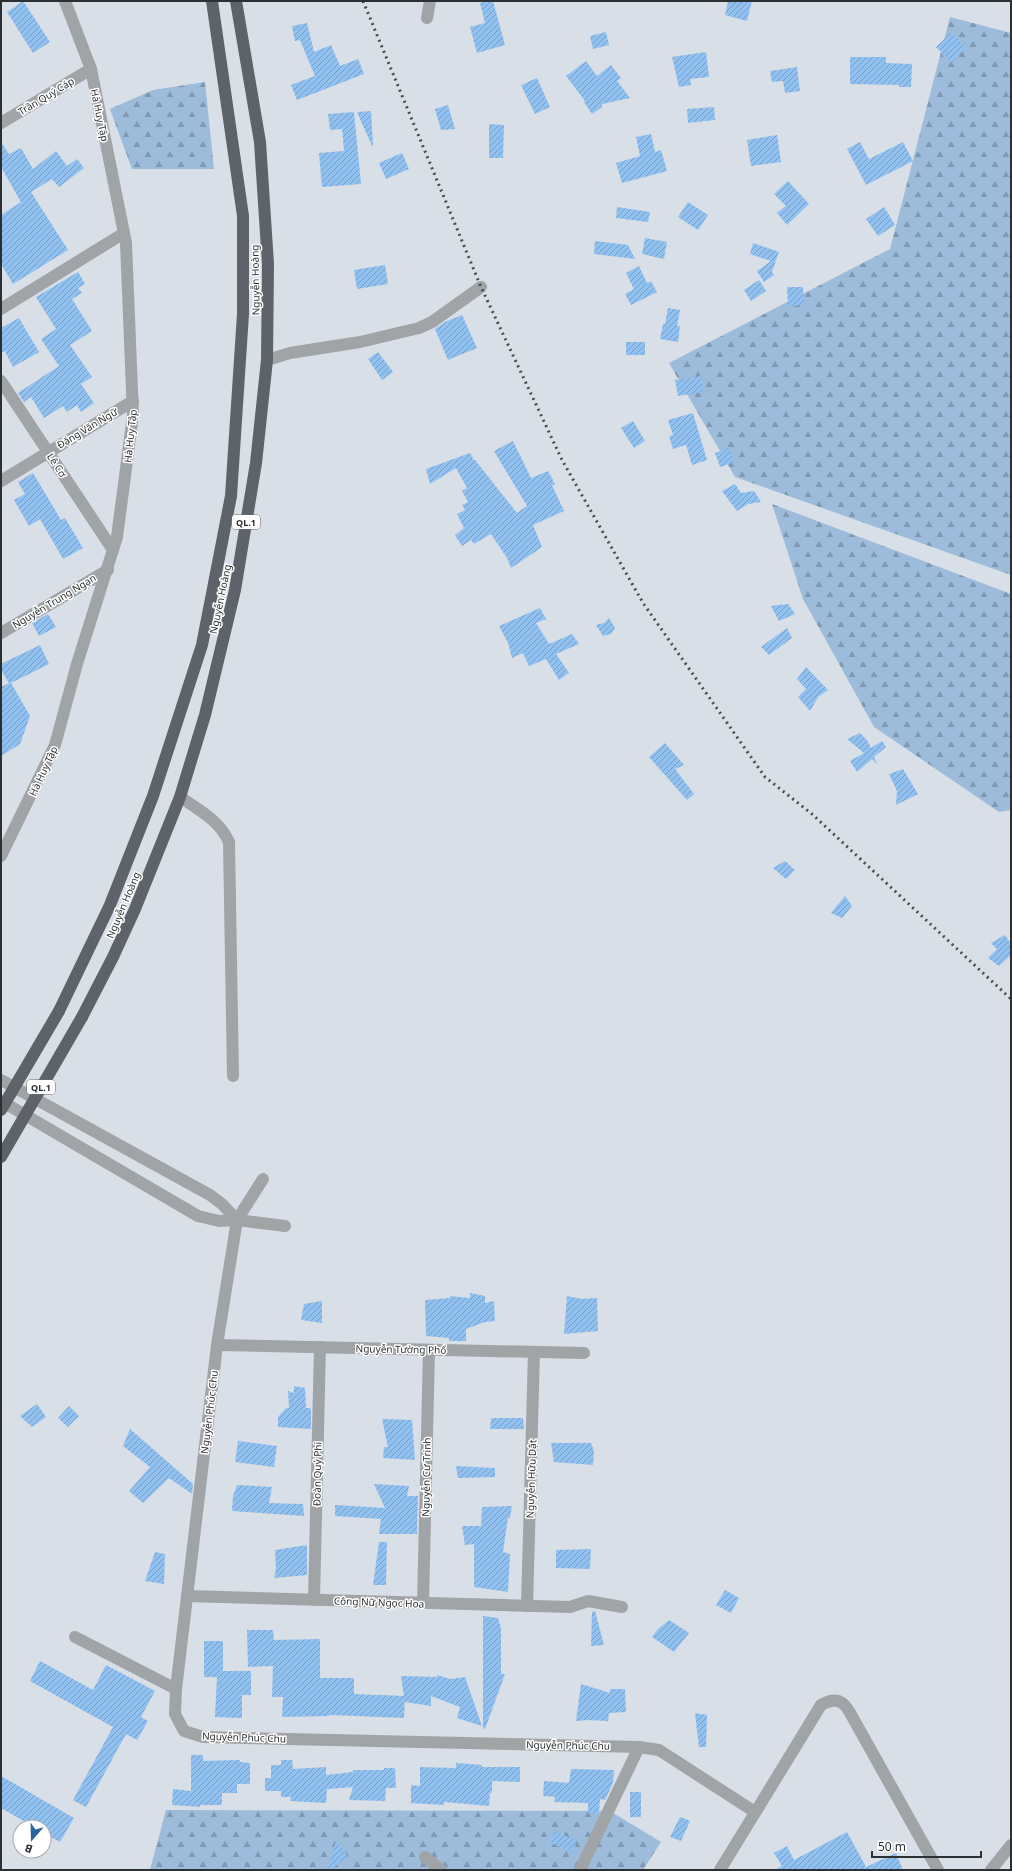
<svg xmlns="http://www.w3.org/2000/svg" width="1012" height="1871" font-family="'Noto Sans',sans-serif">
<defs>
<pattern id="forest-firs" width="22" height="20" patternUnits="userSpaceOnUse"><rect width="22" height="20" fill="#9dbcdc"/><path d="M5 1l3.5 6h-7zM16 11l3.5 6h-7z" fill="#8099b3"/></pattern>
<pattern id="building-hatch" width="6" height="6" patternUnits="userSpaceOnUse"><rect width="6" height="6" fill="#90c1f1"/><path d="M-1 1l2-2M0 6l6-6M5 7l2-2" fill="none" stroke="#769dc4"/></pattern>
</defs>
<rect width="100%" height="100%" fill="#d8dfe6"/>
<!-- forest -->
<g fill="url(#forest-firs)">
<path d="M950 17 1011 33V575L735 477 669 363 890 249Z"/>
<path d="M205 82 214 169H132L110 109 153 90Z"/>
<path d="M772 504 1011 594V810L999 812 874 727 803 599Z"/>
<path d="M166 1810 610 1811 661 1842 643 1870H150Z"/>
</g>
<!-- building -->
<g fill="url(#building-hatch)">
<path d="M23 1 50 42 33 53 7 12Z"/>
<path d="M488 1H493L505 45 477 53 470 27 485 23 480 3Z"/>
<path d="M728 1H752L747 21 725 15Z"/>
<path d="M307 23 314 52 331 45 340 66 358 59 364 74 297 100 291 85 315 76 300 40 295 41 292 26Z"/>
<path d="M606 32 609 45 593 49 590 36Z"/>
<path d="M951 33 966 47 952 62 936 47Z"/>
<path d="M706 52 709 77 690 79 691 85 679 87 672 57Z"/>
<path d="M850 57H886V63L912 64 911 87H899V85L850 84Z"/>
<path d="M586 61 597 76 611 65 621 78 617 81 630 98 602 104V107L592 114 584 102 585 101 566 76Z"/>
<path d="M797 67 800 91 785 93 783 81 772 82 770 71Z"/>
<path d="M537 78 550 107 535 114 521 85Z"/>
<path d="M448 105 455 129 441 130 435 109Z"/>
<path d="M714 107 715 120 688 123 687 109Z"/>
<path d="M371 111 373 145 372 146 357 112Z"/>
<path d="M354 112 361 184 322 187 319 153 344 151 342 129 330 130 328 114Z"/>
<path d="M489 124 504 125 503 158H489Z"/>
<path d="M651 134 655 152 661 150 667 171 622 183 616 163 640 156 636 137Z"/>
<path d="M777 135 781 162 751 166 747 140Z"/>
<path d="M1 142 9 154 21 148 33 169 56 151 67 166 77 159 84 168 59 187 52 179 31 192 68 250 13 284 1 264V215L21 202 1 167Z"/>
<path d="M860 142 869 159 903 142 913 161 866 185 847 149Z"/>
<path d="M402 153 409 169 386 179 379 163Z"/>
<path d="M788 181 809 204 787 225 777 213 786 206 774 194Z"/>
<path d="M688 202 708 215 698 230 678 217Z"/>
<path d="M617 207 650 212 648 222 616 218Z"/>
<path d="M884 207 895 225 878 236 866 219Z"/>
<path d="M645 238 667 242 664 259 642 254Z"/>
<path d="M595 241 628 245 635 259 594 254Z"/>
<path d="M753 243 779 252 772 272 774 275 764 282 757 271 771 261 750 254Z"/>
<path d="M385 265 388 284 357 289 354 270Z"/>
<path d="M639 266 647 283 651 281 657 292 631 305 625 294 634 289 626 273Z"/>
<path d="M78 272 85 284 78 288 82 293 72 299 92 331 70 345 92 377 81 384 94 403 81 412 77 405 67 412 63 406 44 418 31 397 24 402 18 393 59 366 41 339 56 329 36 297Z"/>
<path d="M759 280 766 291 751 301 744 290Z"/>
<path d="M787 287H803L804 305 788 306Z"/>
<path d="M668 308 680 310 677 326H680L678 342 660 339 663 324H665Z"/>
<path d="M462 315 477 348 448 360 435 329 445 322Z"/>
<path d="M19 318 39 352 13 367 5 351 1 353V328Z"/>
<rect x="626" y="342" width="19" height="13"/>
<path d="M378 352 393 372 382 380 368 359Z"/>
<path d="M701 376 703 392 678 396 675 380Z"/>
<path d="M693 413 707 460 692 465 686 445 673 449 669 436 673 435 668 420Z"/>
<path d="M633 421 645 441 634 448 621 428Z"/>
<path d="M513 441 531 478 548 471 555 484 552 485 564 511 533 525 542 547 511 568 507 558 491 534 474 544 471 540 462 546 455 535 464 528 457 514 465 510 462 505 468 502 462 491 467 488 456 468 430 484 426 469 470 453 473 458 472 459 475 460 517 513 527 506 494 451Z"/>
<path d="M729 448 734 462 720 467 715 453Z"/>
<path d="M33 473 61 520 65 518 83 548 63 559 40 519 29 526 14 500 25 494 18 482Z"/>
<path d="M735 484 741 493 754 491 761 502 748 504 737 511 722 491Z"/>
<path d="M788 604 795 614 779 621 771 606Z"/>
<path d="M540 608 546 619 536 623 549 644 572 634 579 644 556 654 569 673 559 680 546 659 529 666 523 653 512 658 508 643 499 626Z"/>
<path d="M48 614 56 627 39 636 32 623Z"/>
<path d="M609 618 615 628 611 634 603 636 596 625 604 623Z"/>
<path d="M787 628 792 638 769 655 761 647Z"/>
<path d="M40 645 49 664 11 683 30 716 20 744 1 756V687L9 683 1 670V664Z"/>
<path d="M806 667 828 690 818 697 810 711 798 697 806 689 797 679Z"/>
<path d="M860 733 867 740 871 748 882 741 886 747 874 757 877 764 872 759 857 772 850 761 864 753 847 739Z"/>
<path d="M665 743 684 765 675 769 694 794 687 800 649 757Z"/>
<path d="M903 769 918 794 896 805 897 791 889 774Z"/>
<path d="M785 861 795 870 786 879 773 868Z"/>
<path d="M845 896 852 906 842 918 831 913Z"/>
<path d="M1005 935 1011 944V955L999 966 988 958 997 949 991 943Z"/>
<path d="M470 1293 485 1296V1303L494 1301 495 1321 485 1322 466 1329V1341H449V1338L426 1336 425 1300 450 1298V1296L470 1298Z"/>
<path d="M567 1296 582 1299 597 1298 598 1331 564 1334Z"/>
<path d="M322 1301V1323L301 1320 304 1304Z"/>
<path d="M294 1386 305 1388 306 1408H310L311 1411V1429L278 1427V1417L286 1408H289L288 1391 294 1393Z"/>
<path d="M37 1404 46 1417 32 1427 20 1416Z"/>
<path d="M69 1406 79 1416 68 1427 58 1418Z"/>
<path d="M491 1418H523L524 1429H490Z"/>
<path d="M382 1419 412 1420 415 1460 383 1458 384 1447H388Z"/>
<path d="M130 1429 193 1484 192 1494 169 1478 143 1503 129 1491 150 1467 123 1446Z"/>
<path d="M238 1441 277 1446 274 1467 235 1462Z"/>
<path d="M551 1443H591L594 1451 593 1465 554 1462Z"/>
<path d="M456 1466 495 1468V1477L458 1478Z"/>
<path d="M374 1484 409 1486 407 1496H418L417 1534H379L381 1519 335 1516V1505L385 1508Z"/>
<path d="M237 1485 272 1487 269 1503 303 1504 304 1516 232 1511 233 1496Z"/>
<path d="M512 1506 510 1518H508L503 1552 510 1554 508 1592 474 1587V1544L465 1545 462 1526H481L482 1507Z"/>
<path d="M379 1542H387L386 1585H373Z"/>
<path d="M307 1545V1575L274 1578 276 1569 275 1550Z"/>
<path d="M591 1549 590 1569 556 1568V1550Z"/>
<path d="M155 1552 165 1554 164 1584 145 1581Z"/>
<path d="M725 1590 739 1598 731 1613 716 1605Z"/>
<path d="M595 1611 604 1645 591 1646 592 1612Z"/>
<path d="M483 1616 498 1618 501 1628V1674H505L485 1729 483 1728Z"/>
<path d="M669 1620 689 1633 674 1652 652 1637 658 1629Z"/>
<path d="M247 1630H273L274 1640 320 1639V1678H354V1694L404 1696 401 1676 437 1677V1675L450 1679 465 1677 482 1726 457 1718 460 1707 431 1696V1706L405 1702V1696L404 1718 329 1715V1716L282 1717 283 1697H272L273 1666 248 1667Z"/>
<path d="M204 1641H223V1671H251V1695H242V1718L215 1717 217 1677H204Z"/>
<path d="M40 1661 93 1690 106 1665 155 1691 141 1717 148 1721 137 1740 126 1734 86 1807 73 1800 113 1727 30 1681Z"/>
<path d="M581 1684 610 1693V1689H625L626 1712 609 1713 608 1721 586 1720 576 1721Z"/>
<path d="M695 1713 707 1715 706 1747H699Z"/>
<path d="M191 1755H203V1761L240 1760V1762L250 1763V1784H237V1793H222V1805H200V1807L172 1805 173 1789 191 1791Z"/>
<path d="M281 1760H292L293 1769 326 1767V1775L353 1772V1770H384V1768H395L396 1788H386L385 1801 349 1800 353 1787 327 1789 326 1803 290 1801 291 1797H281V1791H265V1778H271V1765H281Z"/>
<path d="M456 1763 482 1765V1767H520V1782L492 1781V1793H490L489 1806 444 1802V1805L411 1803V1785L420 1786V1767L456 1768Z"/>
<path d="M571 1769 614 1770 613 1783 605 1800 600 1799 599 1813H588V1803L554 1802 555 1797 543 1796 544 1781 569 1783Z"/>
<path d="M1 1776 74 1818 60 1842 44 1833V1827H34L1 1808Z"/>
<rect x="630" y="1792" width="11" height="25"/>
<path d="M680 1817 690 1821 681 1841 670 1837Z"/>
<path d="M555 1831 577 1841 572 1853 549 1842Z"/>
<path d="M847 1832 866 1867 896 1853 903 1870H775L782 1866 774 1853 787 1846 794 1860Z"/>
<path d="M336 1841 348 1856 330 1870H327Z"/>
</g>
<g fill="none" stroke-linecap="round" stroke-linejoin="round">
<!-- minor -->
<g stroke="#a1a4a7" stroke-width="12">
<path d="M427 18 430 1"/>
<path d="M1 123 91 69"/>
<path d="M1 309 124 233"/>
<path d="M267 360 290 353 360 342 419 328 432 322 481 287"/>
<path d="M1 381 113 550"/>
<path d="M1 481 133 401"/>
<path d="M1 633 108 570"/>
<path d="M180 797C199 810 219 820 229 842L233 1076"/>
<path d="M1 856 55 745 77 664 117 537 133 415 126 243 91 69 65 1"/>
<path d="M1 1080 210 1195 222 1204 237 1220"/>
<path d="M1 1101 198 1216 219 1221 237 1220 285 1226"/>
<path d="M263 1179 237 1220 217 1345 176 1689 175 1714 184 1731 203 1737 639 1747 659 1750 755 1812"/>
<path d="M217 1345 584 1353"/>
<path d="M187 1596 570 1607 588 1601 622 1607"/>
<path d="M314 1600 320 1347"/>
<path d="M423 1603 429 1350"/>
<path d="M527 1606 534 1352"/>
<path d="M75 1637 176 1689"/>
<path d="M425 1857 441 1870"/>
<path d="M580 1870 639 1747"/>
<path d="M720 1870 821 1705C833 1698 842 1699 849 1711L938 1870"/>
<path d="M991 1870 1011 1845"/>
</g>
<!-- highway -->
<g stroke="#5d6369" stroke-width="12">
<path d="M59 1011 110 905 153 796 202 645 231 496 243 314V216L212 1"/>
<path d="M82 1017 113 957 135 909 180 797 205 715 235 590 256 463 267 360 268 264 260 142 236 1"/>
</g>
<!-- rail -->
<path stroke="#4a4d50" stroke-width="3" stroke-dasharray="2 4" stroke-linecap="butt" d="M363 1 481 287 562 460 643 603 765 777 812 814 1011 999"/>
<!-- highway-bridge -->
<g stroke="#5d6369" stroke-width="12">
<path d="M1 1110 59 1011"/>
<path d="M1 1157 82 1017"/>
</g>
</g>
<g text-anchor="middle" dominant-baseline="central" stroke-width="3" stroke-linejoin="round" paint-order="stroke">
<!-- shield labels -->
<g fill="#fff" stroke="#6c6e70" stroke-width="1">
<rect x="232" y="515" width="28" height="14" rx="3"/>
<rect x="27" y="1080" width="28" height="14" rx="3"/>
</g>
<g font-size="9" font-weight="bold" fill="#2d3032">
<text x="246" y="522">QL.1</text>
<text x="41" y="1087">QL.1</text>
</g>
<!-- street labels -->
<g font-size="10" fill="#2d3032" stroke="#fff">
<text transform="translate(46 96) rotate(-31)">Trần Quý Cáp</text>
<text transform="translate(100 115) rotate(78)">Hà Huy Tập</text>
<text transform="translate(255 280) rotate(-91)">Nguyễn Hoàng</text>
<text transform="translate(87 428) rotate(-31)">Đặng Văn Ngữ</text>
<text transform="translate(130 436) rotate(-84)">Hà Huy Tập</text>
<text transform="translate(57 465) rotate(57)">Lê Cơ</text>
<text transform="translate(220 599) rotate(-78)">Nguyễn Hoàng</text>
<text transform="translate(54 601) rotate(-31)">Nguyễn Trung Ngạn</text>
<text transform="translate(43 771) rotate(-65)">Hà Huy Tập</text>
<text transform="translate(123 905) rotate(-67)">Nguyễn Hoàng</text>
<text transform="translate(401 1349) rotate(1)">Nguyễn Tường Phổ</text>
<text transform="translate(209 1412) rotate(-83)">Nguyễn Phúc Chu</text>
<text transform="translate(317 1474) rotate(-89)">Đoàn Quý Phi</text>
<text transform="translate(426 1477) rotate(-89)">Nguyễn Cư Trinh</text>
<text transform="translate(531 1479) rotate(-88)">Nguyễn Hữu Dật</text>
<text transform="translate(379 1602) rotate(2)">Công Nữ Ngọc Hoa</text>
<text transform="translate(244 1737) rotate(2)">Nguyễn Phúc Chu</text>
<text transform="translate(568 1745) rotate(1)">Nguyễn Phúc Chu</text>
</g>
</g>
<!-- border -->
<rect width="1012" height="1871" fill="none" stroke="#2d3032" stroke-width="4"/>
<!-- north arrow -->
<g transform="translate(32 1839) rotate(200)"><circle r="19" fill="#ffffff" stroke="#abacad"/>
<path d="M0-3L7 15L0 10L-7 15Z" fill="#28659c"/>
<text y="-6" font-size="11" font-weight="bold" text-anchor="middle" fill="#2d3032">B</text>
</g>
<!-- scale -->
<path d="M872 1851v6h109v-6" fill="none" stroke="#2d3032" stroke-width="2"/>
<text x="878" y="1851" font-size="12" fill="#2d3032" stroke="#ffffff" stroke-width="3" paint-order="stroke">50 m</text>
</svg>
